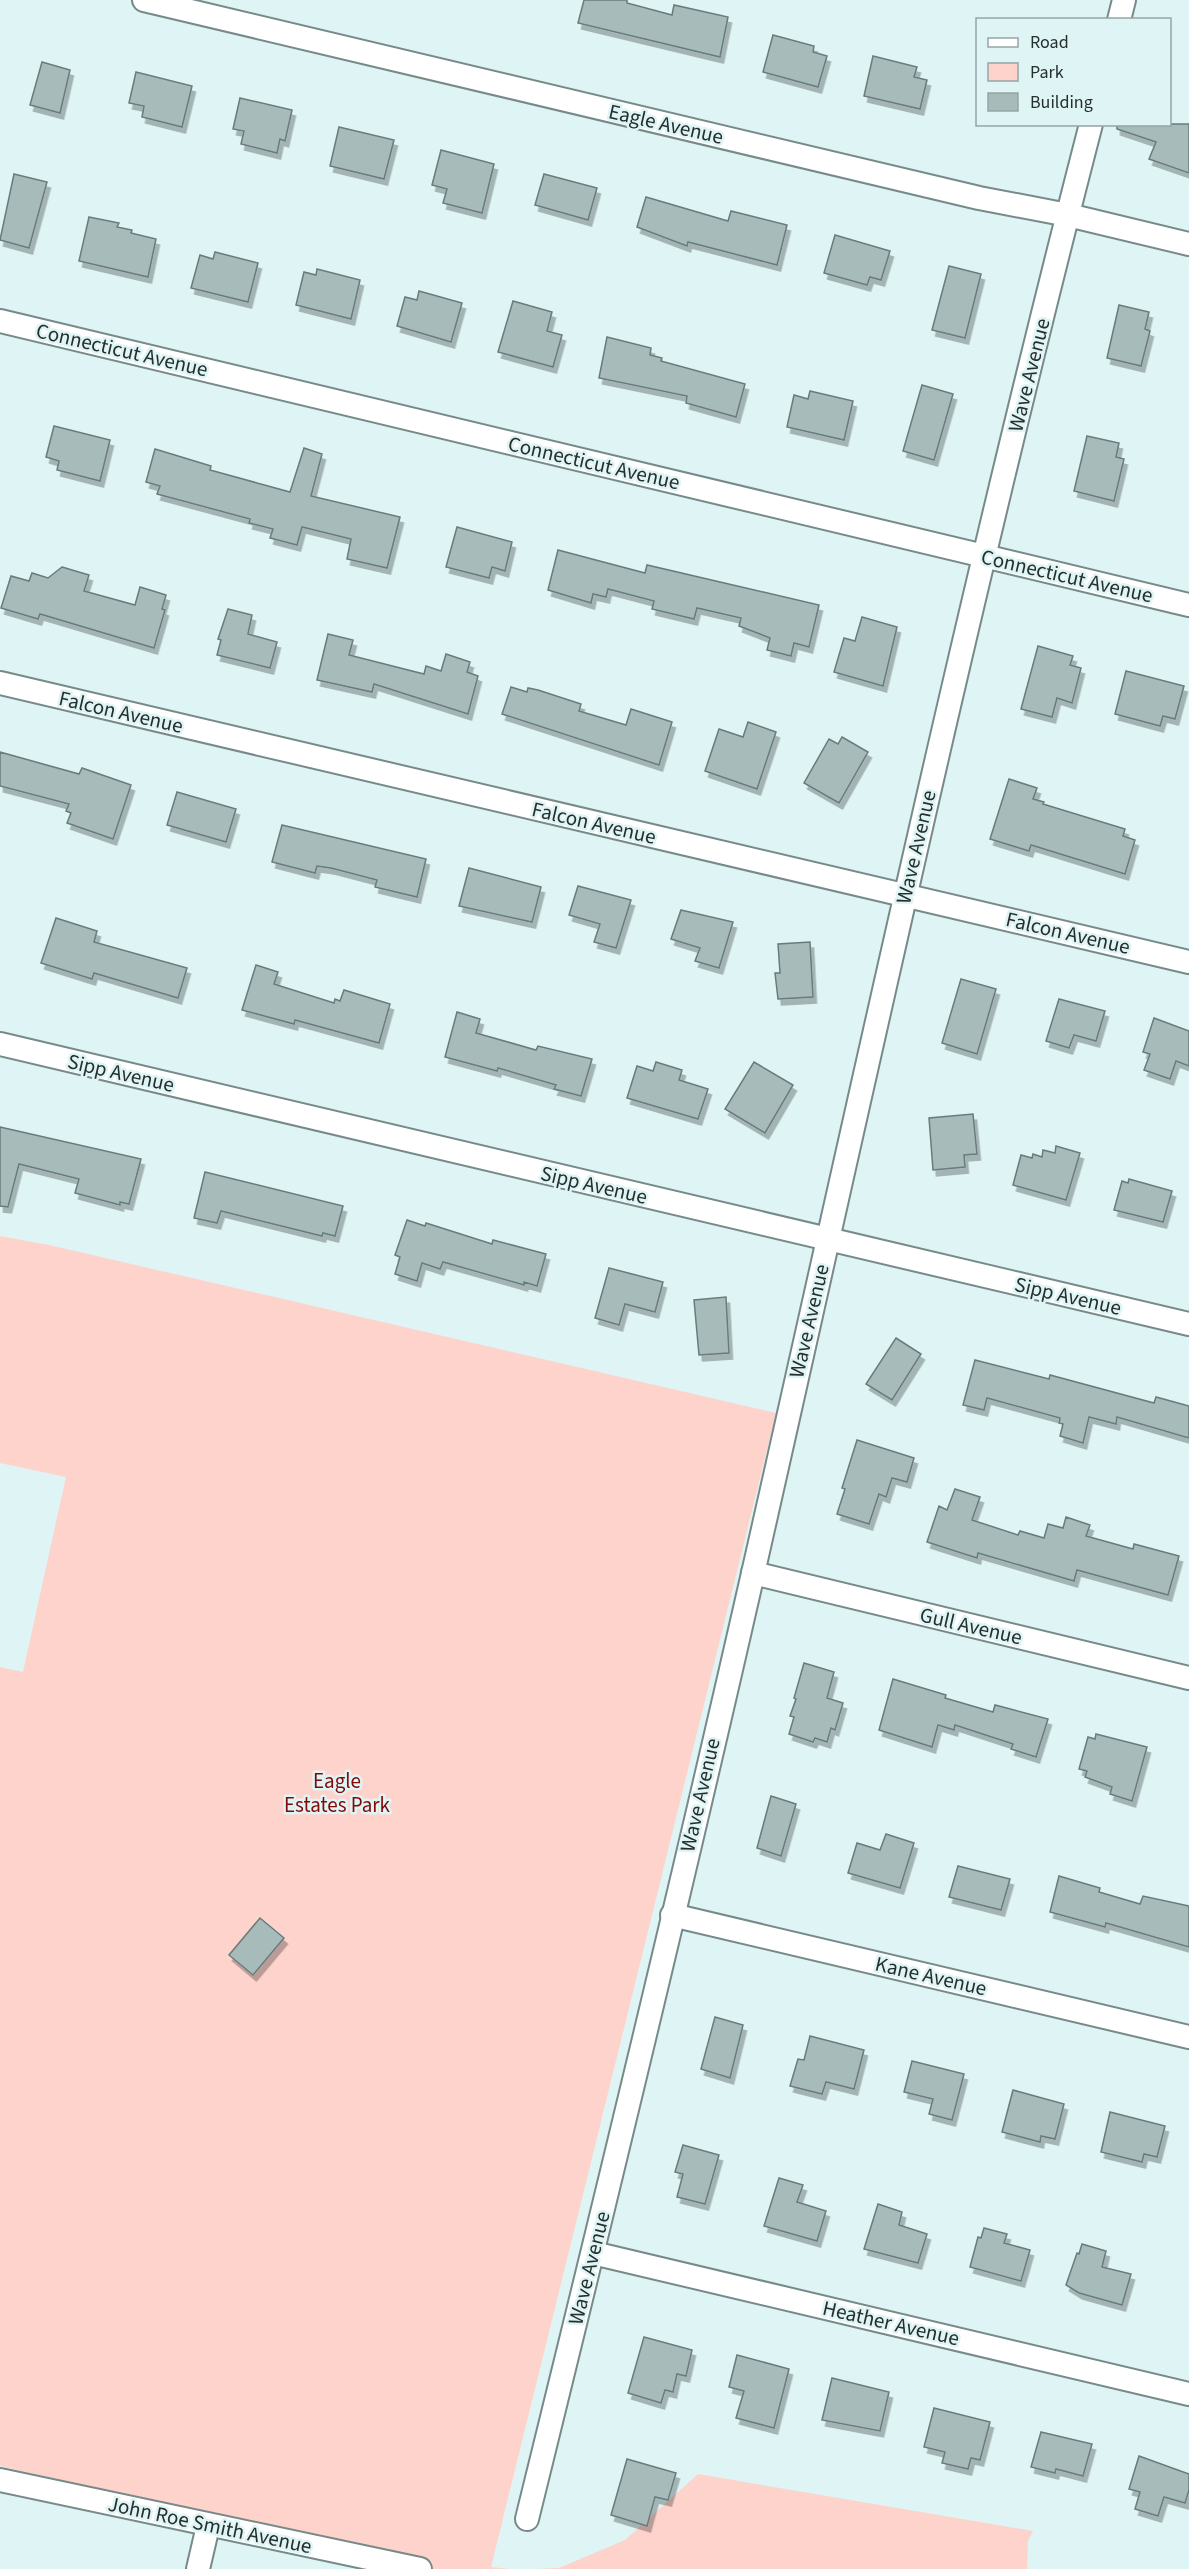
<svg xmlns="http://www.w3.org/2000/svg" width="1189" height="2569" font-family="'Source Sans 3',sans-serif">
<defs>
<filter id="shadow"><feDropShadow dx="3.5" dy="6" stdDeviation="0" flood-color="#0004"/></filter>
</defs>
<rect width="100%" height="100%" fill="#dff4f4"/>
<!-- green -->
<g fill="#fed3cc">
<path d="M0 1236 49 1245 776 1413 491 2567 510 2569H407L404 2560 0 2466V1667L23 1672 66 1477 0 1463Z"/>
<path d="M698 2474 1033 2531 1028 2541 1027 2569H535L559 2568 625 2540Z"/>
</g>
<!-- building -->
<g fill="#a6bbba" stroke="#697c7c" stroke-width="1.5" filter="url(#shadow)">
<path d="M584 0H627V3L672 15 674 5 728 17 720 57 578 23Z"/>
<path d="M773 35 814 46 813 52 827 56 818 87 763 72Z"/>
<path d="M873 56 917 67 914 77 927 80 920 109 864 96Z"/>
<path d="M42 62 70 70 60 113 30 105Z"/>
<path d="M136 72 192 86 182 127 142 117 144 106 129 103Z"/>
<path d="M240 98 292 110 285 141 280 139 277 153 241 144 244 131 233 129Z"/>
<path d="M1117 124H1189V173L1149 159 1156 142 1117 129Z"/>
<path d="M339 127 394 140 384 179 330 166Z"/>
<path d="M441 150 494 164 482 213 443 203 447 189 432 185Z"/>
<path d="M14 174 47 182 29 248 0 240Z"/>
<path d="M544 174 597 188 588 220 535 205Z"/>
<path d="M646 197 728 221 731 211 787 225 777 265 688 242 687 246 637 227Z"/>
<path d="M89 217 119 223 117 227 132 230 131 233 156 239 148 277 79 261Z"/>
<path d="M835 235 890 251 881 280 870 277 867 285 824 273Z"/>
<path d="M215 252 258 263 248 302 191 288 200 255 213 259Z"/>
<path d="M949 266 981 274 965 338 932 330Z"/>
<path d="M317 269 360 280 351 319 296 305 304 272 316 275Z"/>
<path d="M419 291 462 303 451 342 397 326 405 297 417 300Z"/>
<path d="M513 301 552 312 547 331 562 335 553 367 498 352Z"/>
<path d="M1119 305 1149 312 1145 329 1150 331 1141 366 1107 358Z"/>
<path d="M607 337 651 348 650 355 662 358 661 361 745 384 736 417 686 403 687 396 599 378Z"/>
<path d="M922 385 953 394 934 460 903 451Z"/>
<path d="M810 391 853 401 844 440 787 427 794 395 808 399Z"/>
<path d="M54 426 110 440 100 481 57 470 59 461 46 457Z"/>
<path d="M1087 436 1119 443 1116 457 1124 459 1114 501 1074 491Z"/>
<path d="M304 448 322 454 311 496 400 517 387 568 347 559 351 539 302 527 297 545 270 538 273 529 249 523 250 519 157 494 160 486 146 482 155 449 211 466 210 470 290 492Z"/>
<path d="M457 527 512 542 505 571 492 567 489 578 446 567Z"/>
<path d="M558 550 645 573 647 565 819 605 809 647 794 643 791 656 767 650 770 638 739 626 741 618 697 608 694 619 652 609 654 601 608 589 606 597 593 594 591 603 548 590Z"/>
<path d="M62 567 89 575 84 591 135 605 140 587 166 595 162 609 165 610 154 648 40 614 38 619 1 608 11 576 29 581 32 573 48 578Z"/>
<path d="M228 609 252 615 248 634 277 642 270 668 217 655 221 640 218 639Z"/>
<path d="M862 617 897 627 883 686 834 672 844 638 855 641Z"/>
<path d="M328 634 353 640 349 655 424 674 426 666 441 671 446 654 470 662 467 672 478 676 468 714 374 684 372 692 317 680Z"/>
<path d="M1038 646 1073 656 1070 665 1081 668 1072 703 1057 698 1052 717 1021 709Z"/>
<path d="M1126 671 1184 686 1175 719 1163 716 1160 726 1115 714Z"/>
<path d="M511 687 527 692 528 688 538 690 581 704 579 711 626 725 631 709 672 722 659 765 502 714Z"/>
<path d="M748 722 776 732 757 789 705 771 719 729 743 737Z"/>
<path d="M842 737 868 752 839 803 804 783 829 739 838 744Z"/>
<path d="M0 752 79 774 82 768 131 785 113 839 67 823 71 813 66 811 69 804 0 786Z"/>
<path d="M1009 779 1037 788 1033 799 1044 802 1043 804 1125 829 1123 836 1135 840 1125 874 1031 845 1029 851 990 839Z"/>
<path d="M177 792 236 809 226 842 167 825Z"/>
<path d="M282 825 426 859 417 897 375 887 377 880 331 868 317 866 315 873 272 862Z"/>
<path d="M469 868 541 887 532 922 459 906Z"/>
<path d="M578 886 631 900 616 948 594 942 600 924 569 915Z"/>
<path d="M681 910 733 922 719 968 695 961 700 948 671 939Z"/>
<path d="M56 918 97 931 94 942 187 968 178 998 94 973 92 979 41 963Z"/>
<path d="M810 942 813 997 778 999 775 973H780L778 944Z"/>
<path d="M256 965 278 972 274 984 334 1003 335 999 340 1001 344 990 390 1004 379 1043 295 1020 294 1024 242 1010Z"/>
<path d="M961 979 996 989 977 1054 942 1043Z"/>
<path d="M1059 999 1105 1011 1096 1041 1074 1035 1069 1048 1046 1041Z"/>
<path d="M457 1012 480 1019 476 1033 536 1050 538 1046 592 1059 581 1096 554 1089 556 1085 498 1068 497 1071 445 1057Z"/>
<path d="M1154 1018 1189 1031V1066L1176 1061 1170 1079 1144 1070 1150 1054 1143 1052Z"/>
<path d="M656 1062 682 1070 679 1080 708 1089 698 1119 627 1098 637 1066 653 1071Z"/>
<path d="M754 1062 793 1085 765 1133 725 1109Z"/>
<path d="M973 1114 977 1154 964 1155 965 1167 933 1170 929 1118Z"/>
<path d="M0 1127 141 1159 129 1204 120 1202V1205L75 1193 79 1179 19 1164 8 1207 0 1206Z"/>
<path d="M1056 1146 1080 1153 1066 1200 1013 1185 1021 1155 1032 1158 1033 1154 1042 1157 1043 1150 1055 1153Z"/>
<path d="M205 1172 343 1206 335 1236 323 1233 322 1236 221 1211 217 1223 194 1218Z"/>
<path d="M1129 1179 1172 1191 1163 1222 1114 1210 1122 1181 1128 1183Z"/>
<path d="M407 1220 425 1226 426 1223 492 1244 493 1240 546 1254 537 1286 524 1282V1285L443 1262 440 1269 422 1263 417 1281 395 1274 400 1257 395 1255Z"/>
<path d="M609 1268 663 1282 655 1312 625 1304 619 1325 595 1318Z"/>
<path d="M726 1297 729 1353 699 1355 694 1300Z"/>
<path d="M896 1338 921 1354 892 1400 866 1384Z"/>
<path d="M975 1360 1049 1379 1050 1375 1154 1403 1156 1397 1189 1406V1438L1117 1417 1116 1424 1089 1417 1083 1443 1060 1436 1063 1424 1059 1423 1060 1418 987 1398 984 1410 963 1405Z"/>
<path d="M857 1440 914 1458 907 1482 892 1478 886 1497 879 1494 869 1524 837 1514 845 1489 842 1488Z"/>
<path d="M955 1489 980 1497 972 1520 1018 1535 1020 1531 1044 1538 1048 1524 1063 1528 1066 1517 1090 1525 1086 1536 1133 1549 1134 1544 1179 1556 1168 1595 1077 1570 1074 1581 978 1553 977 1558 927 1542 939 1506 947 1510Z"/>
<path d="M804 1663 834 1672 827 1698 843 1703 835 1730 831 1728 827 1742 815 1738 813 1742 789 1734 794 1717 790 1716 796 1699 794 1698Z"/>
<path d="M893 1679 946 1695 945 1698 993 1712 995 1705 1048 1719 1036 1757 1011 1749 1013 1744 955 1725 954 1730 938 1725 932 1747 879 1730Z"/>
<path d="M1096 1734 1147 1747 1132 1801 1110 1794 1112 1787 1085 1777 1087 1771 1079 1769 1088 1737 1095 1739Z"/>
<path d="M771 1796 796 1804 781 1856 757 1848Z"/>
<path d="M886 1834 914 1843 900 1888 848 1873 857 1843 880 1850Z"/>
<path d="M958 1866 1010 1879 1001 1910 949 1897Z"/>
<path d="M1059 1876 1100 1888 1099 1892 1140 1904 1143 1896 1189 1906V1947L1106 1923 1105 1927 1050 1912Z"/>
<path d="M260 1918 284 1938 253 1975 229 1955Z"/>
<path d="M715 2017 743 2025 730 2078 701 2069Z"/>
<path d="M810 2036 864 2050 854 2089 826 2082 822 2094 790 2086 798 2059 804 2060Z"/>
<path d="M912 2061 964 2074 952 2120 929 2114 933 2099 904 2092Z"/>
<path d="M1013 2090 1064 2104 1055 2139 1041 2136 1040 2142 1002 2132Z"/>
<path d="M1110 2112 1165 2126 1157 2157 1144 2154 1142 2162 1101 2152Z"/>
<path d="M683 2145 719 2155 705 2204 677 2197 683 2174 675 2172Z"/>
<path d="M779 2178 803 2185 797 2202 826 2211 817 2241 764 2226Z"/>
<path d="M878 2204 902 2212 899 2225 927 2234 918 2263 864 2249Z"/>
<path d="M984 2228 1007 2234 1004 2243 1030 2250 1021 2281 970 2267 978 2237 981 2238Z"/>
<path d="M1082 2244 1106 2251 1102 2267 1131 2274 1122 2305 1079 2293 1066 2285 1077 2253 1079 2254Z"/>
<path d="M644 2337 692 2350 686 2376 677 2374 673 2392 665 2390 661 2403 628 2393Z"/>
<path d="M737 2355 789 2369 774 2428 736 2418 744 2391 729 2387Z"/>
<path d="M832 2378 889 2392 880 2431 822 2420Z"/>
<path d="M934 2408 990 2422 980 2460 971 2458 968 2469 942 2463 945 2452 924 2447Z"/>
<path d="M1041 2432 1092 2444 1083 2476 1056 2469 1055 2473 1031 2467Z"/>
<path d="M1139 2456 1189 2474V2490L1185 2503 1164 2497 1158 2516 1135 2509 1140 2492 1129 2489Z"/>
<path d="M627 2459 676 2473 668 2500 655 2497 647 2526 611 2515Z"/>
</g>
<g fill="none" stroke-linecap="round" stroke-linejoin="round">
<!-- minor casing -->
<g stroke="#778a8a" stroke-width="26">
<g id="minor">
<path d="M144 0 979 198 1068 215 1189 244"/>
<path d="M1119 20 1124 0"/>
<path d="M0 321 1189 605"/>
<path d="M0 683 1189 962"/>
<path d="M0 1044 1189 1324"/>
<path d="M753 1573 1189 1678"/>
<path d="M672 1915 1189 2037"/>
<path d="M593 2253 1189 2394"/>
<path d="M0 2480 420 2569"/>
<path d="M527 2519C605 2203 682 1886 754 1569 863 1087 967 603 1091 124"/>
<path d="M198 2569 208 2526"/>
</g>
</g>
<!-- minor -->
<use href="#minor" stroke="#fff" stroke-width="22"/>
</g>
<g text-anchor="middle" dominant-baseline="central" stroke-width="5" stroke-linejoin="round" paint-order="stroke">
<!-- street labels -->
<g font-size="21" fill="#262e2e" stroke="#dff4f4">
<text transform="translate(666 124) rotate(13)">Eagle Avenue</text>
<text transform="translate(122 350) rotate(13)">Connecticut Avenue</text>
<text transform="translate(1029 375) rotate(-76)">Wave Avenue</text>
<text transform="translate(594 463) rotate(13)">Connecticut Avenue</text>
<text transform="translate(1067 576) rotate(13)">Connecticut Avenue</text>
<text transform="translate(121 712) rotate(13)">Falcon Avenue</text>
<text transform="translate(594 823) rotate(13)">Falcon Avenue</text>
<text transform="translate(916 847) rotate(-77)">Wave Avenue</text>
<text transform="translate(1068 933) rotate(13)">Falcon Avenue</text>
<text transform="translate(121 1073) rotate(13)">Sipp Avenue</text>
<text transform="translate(594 1185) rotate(13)">Sipp Avenue</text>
<text transform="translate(1068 1296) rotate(13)">Sipp Avenue</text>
<text transform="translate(809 1321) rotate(-77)">Wave Avenue</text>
<text transform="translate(971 1626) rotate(13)">Gull Avenue</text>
<text transform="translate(700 1795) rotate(-77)">Wave Avenue</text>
<text transform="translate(931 1976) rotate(13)">Kane Avenue</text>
<text transform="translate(589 2268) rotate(-76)">Wave Avenue</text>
<text transform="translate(891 2323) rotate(13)">Heather Avenue</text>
<text transform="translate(210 2525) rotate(12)">John Roe Smith Avenue</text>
</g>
<!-- park labels -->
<g font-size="21" fill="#840808" stroke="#dff4f4">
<text x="337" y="1781">Eagle<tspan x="337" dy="24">Estates Park</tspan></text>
</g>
</g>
<!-- legend -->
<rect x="976" y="18" width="195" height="108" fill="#dff4f4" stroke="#95a5a5" stroke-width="1.5"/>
<rect x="988" y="38" width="30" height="9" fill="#ffffff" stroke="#95a5a5" stroke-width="1.5"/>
<text x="1030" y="48" font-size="18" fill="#262e2e">Road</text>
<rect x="988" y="63" width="30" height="18" fill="#fed3cc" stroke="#95a5a5" stroke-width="1.5"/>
<text x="1030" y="78" font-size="18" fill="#262e2e">Park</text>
<rect x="988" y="93" width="30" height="18" fill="#a6bbba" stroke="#95a5a5" stroke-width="1.5"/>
<text x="1030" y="108" font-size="18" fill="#262e2e">Building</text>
</svg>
